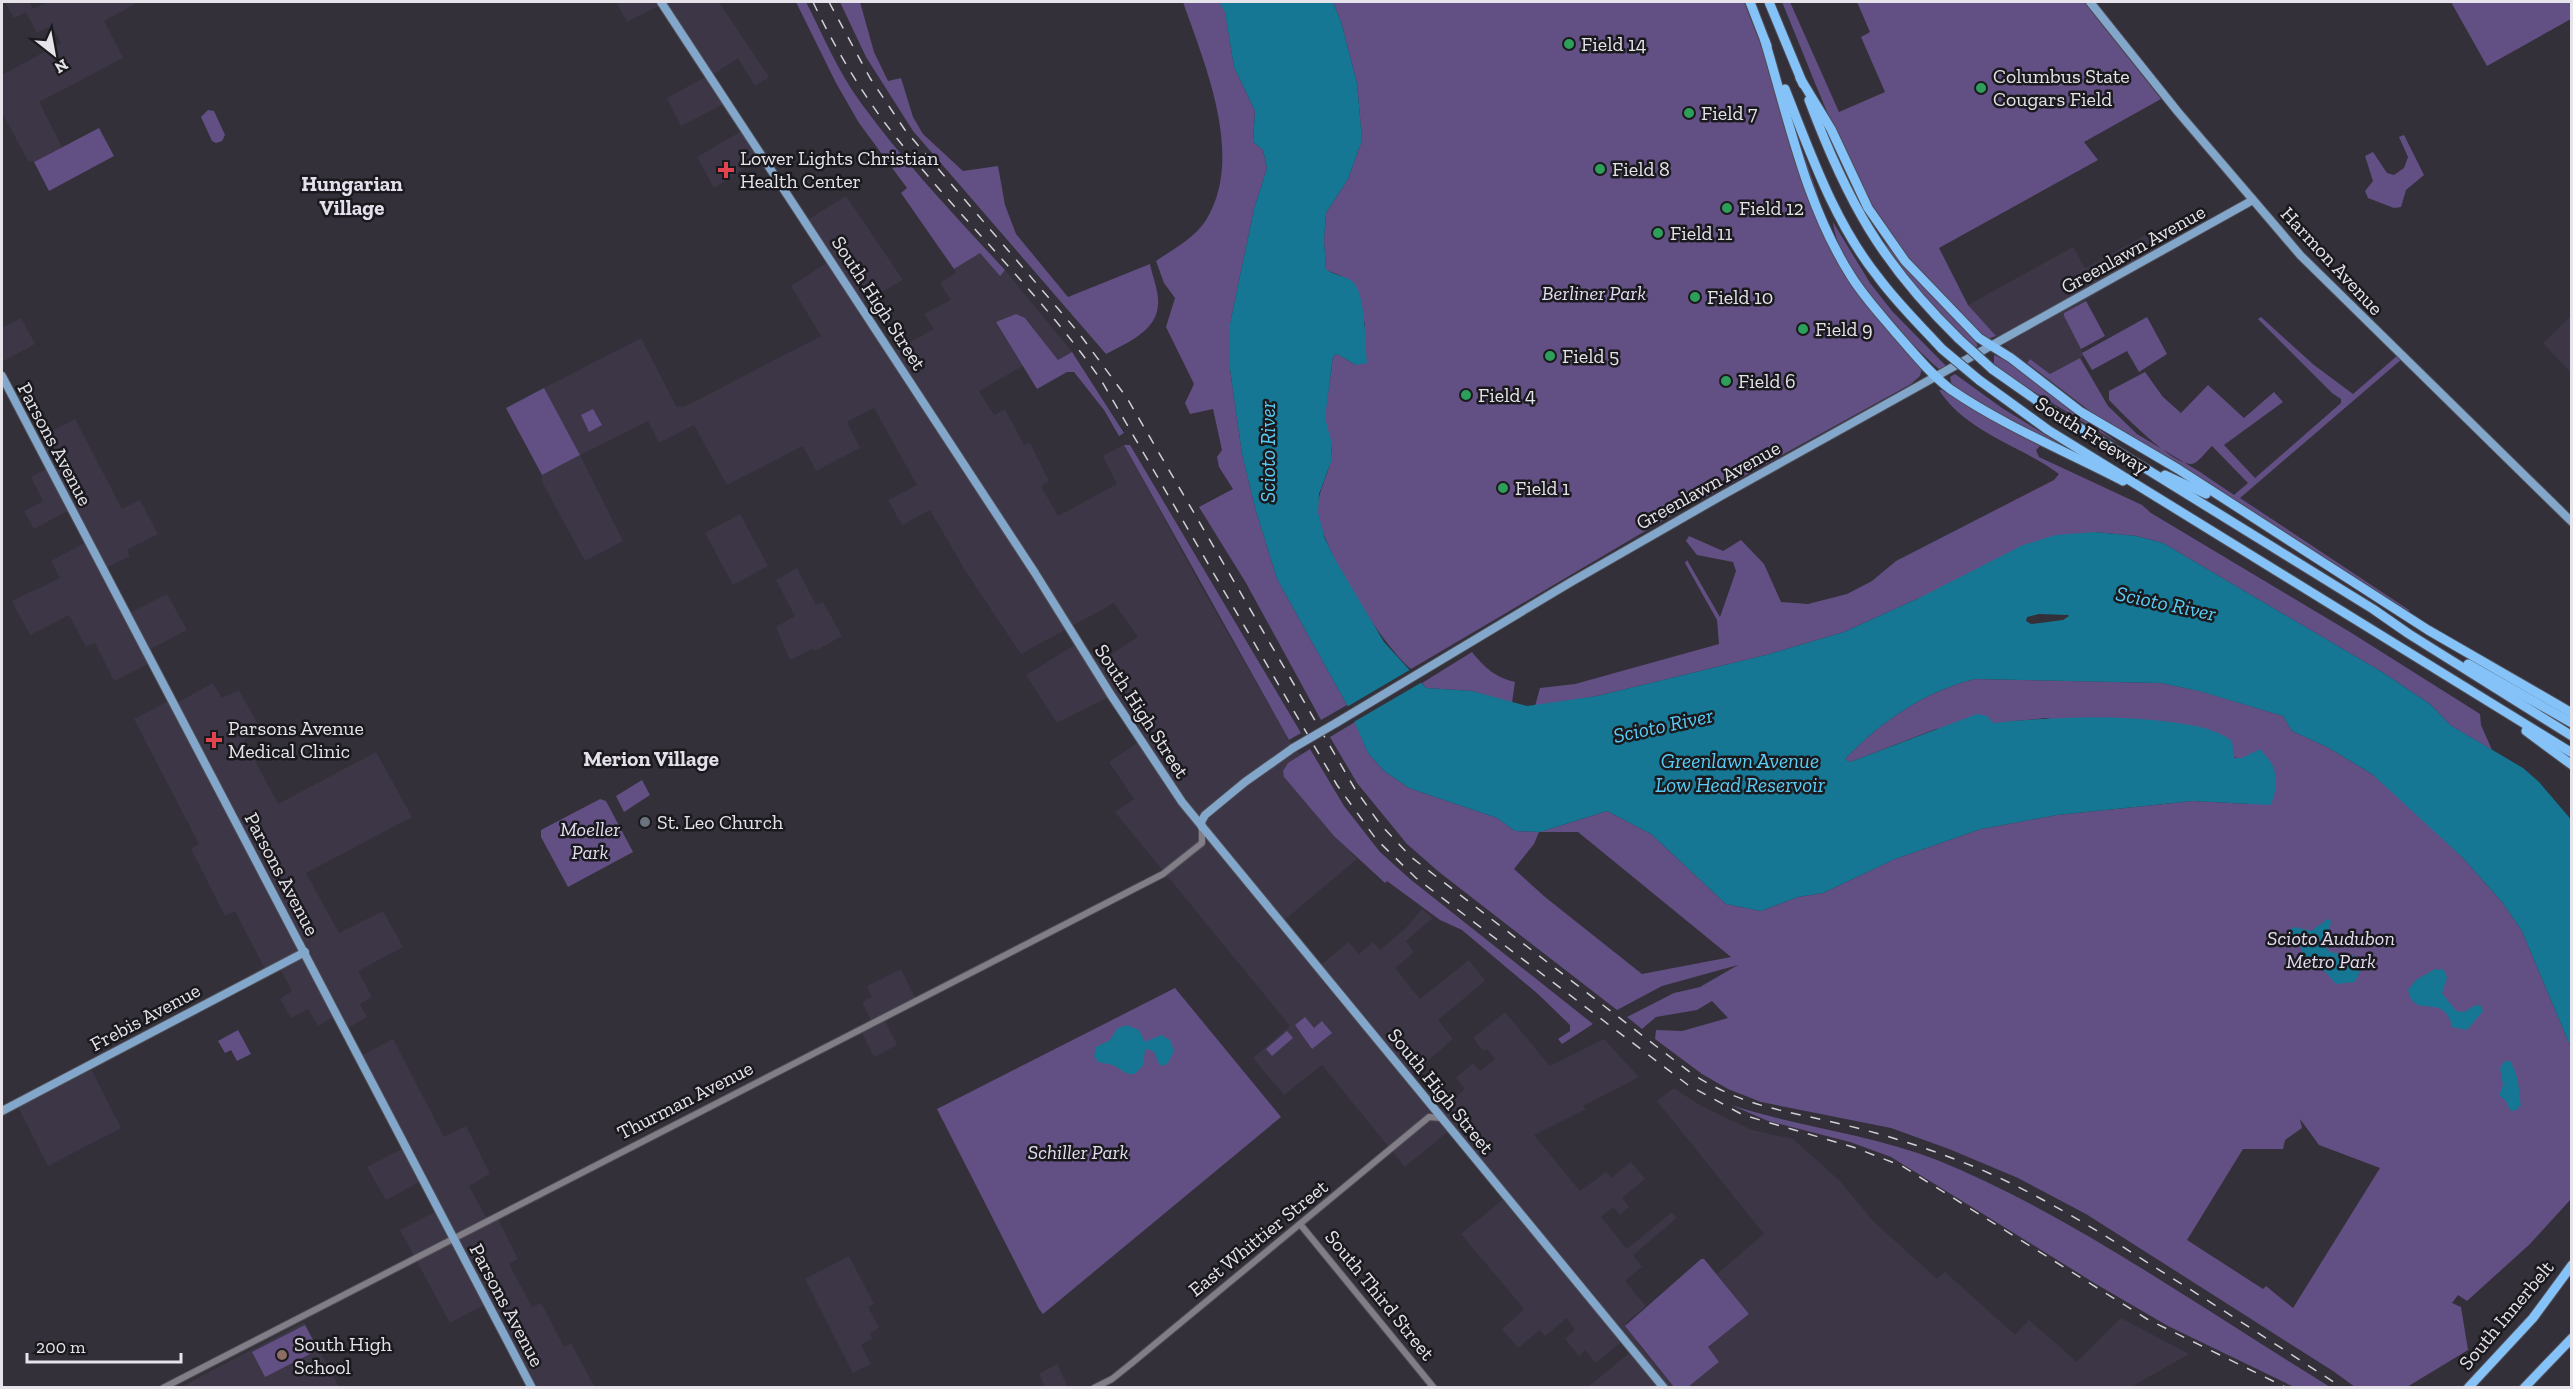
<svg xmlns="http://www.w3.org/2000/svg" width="2573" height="1389" font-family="'Zilla Slab',serif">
<rect width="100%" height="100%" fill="#333039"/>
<!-- commercial -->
<g fill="#3c3647">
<path d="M5 2H29L33 9 47 2 137 3 104 21 123 58 39 102 62 147 34 162 28 161 2 112V75L61 43 52 26 37 33 26 12 14 18Z"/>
<path d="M616 2H719L769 77 755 86 738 58 711 76 728 102 681 126 667 98 709 75 663 4 627 22Z"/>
<path d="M745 129 763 156 714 188 697 157Z"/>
<path d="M846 196 903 280 862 303 892 352 934 329 924 314 951 300 940 283 956 273 954 269 980 252 999 275 1005 270 1072 352 1058 360 1025 318 996 322 1023 366 979 391 994 415 1005 409 1024 445 1030 443 1049 481 1041 486 1058 516 1117 484 1103 456 1124 445 1202 588 1289 740 1301 755 1288 763 1284 777 1357 859 1282 922 1318 967 1349 942 1359 954 1373 942 1380 950 1406 928 1422 909 1433 918 1406 941 1414 952 1395 968 1420 999 1469 960 1485 981 1438 1020 1453 1039 1409 1077 1438 1112 1465 1089 1456 1078 1473 1063 1480 1071 1495 1059 1487 1049 1483 1051 1473 1038 1505 1012 1550 1066 1604 1039 1639 1077 1583 1106 1586 1109 1534 1135 1580 1191 1606 1172 1611 1178 1631 1162 1645 1179 1622 1198 1629 1207 1620 1215 1613 1207 1601 1217 1627 1249 1672 1212 1677 1218 1633 1255 1642 1267 1625 1281 1646 1306 1626 1323 1638 1344 1674 1387H1588L1633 1350 1624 1340 1596 1363 1585 1350 1579 1356 1565 1339 1575 1330 1567 1318 1545 1336 1540 1330 1518 1348 1502 1329 1524 1309 1461 1234 1507 1196 1452 1128 1405 1167 1322 1065 1284 1095 1253 1058 1290 1026 1115 812 1134 799 1109 762 1140 741 1110 696 1057 723 1026 675 1078 643 1093 666 1138 637 1114 603 1021 654 966 572 930 510 902 525 888 500 917 485 874 408 847 422 860 448 816 471 803 446 727 485 694 425 659 443 648 421 580 455 623 541 585 561 542 482V475L580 455 544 388 641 338 676 406 684 407 821 336 791 286 831 260 806 221Z"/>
<path d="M2147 234 2159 255 2065 313 2084 356 2050 374 2030 359 2027 363 2017 357 1978 318 1968 305 2073 247 2085 268Z"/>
<path d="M2571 316V373L2543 343Z"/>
<path d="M21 318 35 344 2 362V328Z"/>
<path d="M75 419 122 509 140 500 158 534 127 550 130 556 103 569 127 614 167 594 187 630 147 651 152 662 114 681 95 643 86 647 69 615 30 635 12 601 60 578 51 561 88 541 71 509 34 529 24 511 43 501 31 477 48 468 34 440Z"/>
<path d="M740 514 768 566 733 585 705 533Z"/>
<path d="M797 568 816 605 823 602 842 636 815 651 814 648 790 660 776 627 795 616 776 580Z"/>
<path d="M213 683 222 698 239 690 261 730 244 740 278 804 376 752 412 817 306 873 339 933 383 911 403 947 358 971 372 997 360 1004 367 1017 345 1030 337 1015 318 1026 308 1009 291 1018 280 999 292 991 279 967 267 973 235 911 225 916 191 849 199 844 134 719 172 699 175 704Z"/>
<path d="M901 969 916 1000 883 1017 897 1045 874 1057 860 1029 872 1022 862 1002 872 997 867 986Z"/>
<path d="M393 1039 444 1137 466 1126 490 1174 469 1186 487 1219 496 1215 518 1259 509 1264 532 1307 541 1303 564 1347 571 1343 594 1386 532 1387 488 1303 450 1323 400 1230 438 1210 423 1180 386 1200 367 1167 406 1147 359 1057Z"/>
<path d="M89 1065 121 1128 48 1166 16 1103Z"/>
<path d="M1674 1088 1701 1106 1752 1130 1793 1139 1840 1181 1873 1221 1937 1279 1945 1272 2015 1335 2029 1320 2077 1362 2121 1318 2189 1354 2131 1387H1688L1719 1362 1707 1348 1749 1314 1717 1274 1764 1234 1657 1101Z"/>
<path d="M849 1256 874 1304 868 1307 879 1328 870 1333 872 1339 861 1345 871 1364 853 1373 805 1279Z"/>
<path d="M304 1322 339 1387 179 1388Z"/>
<path d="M1057 1364 1068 1387H1045L1039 1374Z"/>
</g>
<!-- green -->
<g fill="#624f83" fill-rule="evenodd">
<path d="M796 2H806C823 35 838 72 861 103 904 162 955 216 1005 270L1000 276 980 253 954 269 901 193 907 188 859 123 836 83Z"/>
<path d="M840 2H860L874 52 888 81 901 78 913 117 923 134 963 171 998 166 1005 205 1016 234 1068 297 1150 264C1152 275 1158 289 1158 300 1160 330 1128 342 1106 354L913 131 866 57Z"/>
<path d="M1183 2H1219L1225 11 1234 67 1255 111 1253 142 1263 150 1267 168 1254 209 1230 324V369L1242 454 1256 511 1277 579 1347 705 1321 720 1246 583 1199 507 1233 489 1219 467 1217 457 1222 450 1213 409 1190 414 1185 403 1194 384 1166 327 1175 298 1164 283 1156 261C1173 249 1195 238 1206 220 1245 157 1205 65 1183 2Z"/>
<path d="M1333 2H1744L1805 158 1840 259 1922 369 1920 376 1911 384 1664 520 1411 669C1382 645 1322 550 1318 513 1316 494 1327 478 1331 460 1335 445 1324 430 1325 415 1327 396 1331 376 1333 356L1337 354 1356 365 1365 324 1346 278 1326 270 1324 240 1326 213 1348 179 1362 140 1357 83 1341 22Z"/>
<path d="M1782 2H1790L1839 112 1885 92 1861 37 1870 32 1857 2H2084L2161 99 2084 142 2098 160 1939 248 1968 305 1996 336 1988 339 1981 336C1959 313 1934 291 1914 267 1852 189 1820 92 1782 2Z"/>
<path d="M2451 2H2571V19L2487 66Z"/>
<path d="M208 110 214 111 225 135 222 141 216 143 212 141 201 117Z"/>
<path d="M99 128 114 156 49 191 34 162Z"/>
<path d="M2404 135 2424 175 2406 190 2401 207 2394 208 2368 198 2365 191 2373 181 2365 156 2373 152 2387 173 2394 175 2404 168 2408 157 2399 137Z"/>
<path d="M1833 222 1870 283 1892 311 1946 366 1939 369C1905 340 1837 267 1833 222Z"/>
<path d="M1877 235 1972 336 1978 346 1972 350 1923 301Z"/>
<path d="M2086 301 2105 336 2081 349 2064 316V313Z"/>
<path d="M1016 314 1025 318 1058 360 1072 352 1124 433 1119 436 1104 410 1074 372H1067L1037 389 996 322Z"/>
<path d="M2147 317 2167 354 2139 372 2127 351 2092 370 2082 353Z"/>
<path d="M2261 317 2314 365 2353 394 2398 355 2402 359 2240 498 2409 610 2406 619 2288 541 2211 484 2091 412 2027 363 2030 359 2050 374 2080 358 2108 406 2137 434 2200 472 2234 495 2248 483 2212 446C2207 450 2198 464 2191 464 2170 463 2124 415 2109 400V391L2145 372 2163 397 2181 413 2208 385 2244 418 2274 392 2283 402 2224 445 2255 478 2341 403V399L2332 393 2258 319Z"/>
<path d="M1994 355 2009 362 2119 444 1994 367Z"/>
<path d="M1955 374 2002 408 2075 453 2001 417 1952 386 1950 377Z"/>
<path d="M544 388 580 455 542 475 506 408Z"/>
<path d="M1939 390H1942L2040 446 2036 450 2039 457 2142 505 2151 513 2350 632 2480 714 2481 725 2492 750 2450 725 2430 704 2382 672 2163 543 2136 536 2095 532 1919 598 1844 632 1766 655 1597 696 1535 706 1540 688 1575 684 1719 644 1717 620 1685 563 1687 560 1720 617 1736 571 1733 562 1697 555 1686 541 1689 536 1723 551 1741 540 1764 564 1781 602 1808 604 1847 594 1872 581 1896 561 2054 480 2059 474C2020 445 1967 433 1939 390Z"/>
<path d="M593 409 602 425 589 432 581 415Z"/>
<path d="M1124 445H1130L1301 733 1289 740Z"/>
<path d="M1472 652C1485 668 1495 677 1515 682L1512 703 1472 691 1426 688 1422 683Z"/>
<path d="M1975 679 2161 683 2200 691 2283 716 2292 731 2327 747 2372 774 2415 811 2463 858 2502 902 2522 931 2571 1048V1199L2530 1244 2467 1301 2458 1295 2452 1303 2461 1307 2468 1350 2407 1387H2355L2333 1371 2086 1214 2018 1178 1949 1149 1891 1128 1761 1102 1728 1089 1702 1074 1655 1039 1656 1030 1682 1031 1728 1018 1712 1001 1697 1010 1656 1017 1642 1029 1627 1017 1674 993 1700 987 1738 965 1662 986 1617 1010 1439 872 1407 844 1357 783 1330 737 1355 722 1368 753 1384 771 1409 788 1497 818 1515 831 1540 832 1607 811 1651 834 1726 904 1761 911 1798 897 1823 893 1895 859 1981 829 2057 815 2193 801 2250 804 2242 759 2046 718 1936 729 1850 762 1845 759C1882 721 1923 692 1975 679ZM1539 832H1578L1731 957 1642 974 1545 897 1514 869 1534 844ZM2300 1119 2319 1145 2380 1168 2293 1308 2266 1286 2263 1289 2187 1240 2243 1149H2283L2285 1140 2302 1128Z"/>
<path d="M1310 749 1344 806 1380 852 1410 879 1593 1024 1562 1044 1558 1039 1570 1031V1025L1538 994 1462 930 1440 920 1387 881 1385 883 1334 836 1284 777 1283 771 1288 763Z"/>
<path d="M642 780 650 795 624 812 616 796Z"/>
<path d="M600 799 606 801 633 852 568 887 541 837V830Z"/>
<path d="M1175 988 1281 1117 1043 1314 1039 1309 937 1109Z"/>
<path d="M1305 1017 1314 1028 1322 1021 1332 1033 1312 1049 1295 1025Z"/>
<path d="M238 1030 251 1054 237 1061 231 1050 225 1053 218 1041Z"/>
<path d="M1287 1031 1293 1038 1272 1056 1266 1049Z"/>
<path d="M1731 1105C1798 1127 1871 1134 1937 1160 2011 1190 2078 1229 2146 1271 2207 1309 2269 1349 2330 1387H2294L2168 1326 2096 1284 1891 1157 1850 1142 1768 1121Z"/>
<path d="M1701 1259H1704L1749 1314 1708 1347 1719 1362 1688 1387H1674L1625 1326Z"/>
<path d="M305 1325 318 1350 265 1377 252 1352Z"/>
</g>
<!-- water -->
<g fill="#167794" fill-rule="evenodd">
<path d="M1219 2H1333L1341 22 1357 83 1362 140 1348 179 1326 213 1324 240 1326 269C1334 276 1344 275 1352 281 1366 292 1365 344 1367 363L1356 365 1337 354 1333 356 1325 418 1331 440 1332 459 1319 494 1318 513 1325 539 1336 561 1384 642 1426 688 1472 691 1527 706 1597 696 1766 655 1844 632 1919 598 2023 545 2056 535 2095 532 2136 536 2163 543 2382 672 2430 704 2450 725 2523 768 2539 782 2568 816 2572 821 2571 1048 2522 931 2502 902 2463 858 2372 774 2327 747 2292 731 2283 716 2199 691 2161 683 1975 679C1923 692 1882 721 1845 759L1850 762 1977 714 1987 716 1993 723C2053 717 2112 714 2171 722 2193 725 2214 728 2232 741L2234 758H2242L2260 749C2264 754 2270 760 2273 766 2277 776 2277 795 2270 805L2193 801 2057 815 1981 829 1895 859 1823 893 1798 897 1761 911 1726 904 1651 834 1607 811 1540 832 1515 831 1497 818 1409 788 1384 771 1368 753 1347 705 1277 579 1256 511 1242 454 1230 369V324L1254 209 1267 168 1263 150 1253 142 1255 111 1234 67 1225 12ZM2039 614 2068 615 2069 616 2063 620 2031 624 2026 621 2027 617Z"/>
<path d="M2328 919 2331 921 2326 944 2327 950C2343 959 2351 946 2362 967L2355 982 2336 984 2322 968C2301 966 2306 956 2298 941 2296 937 2291 935 2287 931L2294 927 2311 931Z"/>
<path d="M2435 969 2444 970 2447 978 2442 993 2456 1011 2464 1012 2476 1005 2481 1006 2483 1011 2467 1030 2452 1027C2444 990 2415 1022 2408 990L2416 980Z"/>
<path d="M1126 1025 1139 1030 1145 1042 1161 1035 1170 1040 1174 1051 1168 1063 1163 1066 1159 1064 1154 1052 1148 1049 1145 1050 1143 1065 1135 1074H1128L1113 1065 1098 1062 1094 1056 1096 1047 1110 1040 1117 1029Z"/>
<path d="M2505 1061H2510C2520 1079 2518 1087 2521 1105L2515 1111 2510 1110 2506 1101 2499 1095 2503 1085 2500 1068Z"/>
</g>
<!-- pier -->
<path fill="#333039" d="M1413 668 1424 681 1352 723 1345 708Z"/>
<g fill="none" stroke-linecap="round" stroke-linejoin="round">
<!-- minor casing -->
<g stroke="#504d55" stroke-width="8">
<g id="minor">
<path d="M1300 1224 1434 1388"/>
<path d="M163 1388 1163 874 1202 843V827"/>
<path d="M1094 1388 1112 1379 1132 1363 1429 1117 1442 1118"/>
</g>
</g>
<!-- major casing -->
<g stroke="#504d55" stroke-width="10">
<g id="major">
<path d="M661 2 1035 573 1111 695 1182 802 1664 1388"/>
<path d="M2090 2 2178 112 2301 256 2572 522"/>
<path d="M2 376 532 1388"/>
<path d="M1336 723 1571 582 1721 496 2253 200"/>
<path d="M1202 827 1201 822 1205 815 1245 782 1293 748"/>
<path d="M2 1111 305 952"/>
</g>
</g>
<!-- highway casing -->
<g stroke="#504d55" stroke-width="11">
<g id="highway">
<path d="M1750 2 1767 46"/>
<path d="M1769 2 1803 84"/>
<path d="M1765 41C1789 121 1806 205 1851 276 1864 297 1881 315 1896 333 1913 352 1930 374 1950 389 2004 426 2065 451 2123 481"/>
<path d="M1800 78 1831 129 1868 208 1905 261 1979 338 2011 358 2081 412 2178 469 2428 630 2572 713"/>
<path d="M1785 89C1811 154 1834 222 1878 277 1897 303 1920 325 1942 349"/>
<path d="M1809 100C1847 201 1881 263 1959 339"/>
<path d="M1992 369 2046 407 2373 609 2409 634 2572 736"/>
<path d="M1979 380 2048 430 2572 753"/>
<path d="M2165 475 2206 494"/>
<path d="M2468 664 2572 723"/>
<path d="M2526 731 2572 765"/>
<path d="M2468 1388 2533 1318 2572 1265"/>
<path d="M2524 1388 2572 1338"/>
</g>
</g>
<!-- minor -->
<use href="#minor" stroke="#817e88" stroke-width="6"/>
<!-- major -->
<use href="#major" stroke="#83a7cb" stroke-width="8"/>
<!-- highway -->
<use href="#highway" stroke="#85c2f7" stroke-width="9"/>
<!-- rail -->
<g stroke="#d1cfd5" stroke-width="1.5" stroke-dasharray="10 10" stroke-linecap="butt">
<path d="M813 2C832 42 855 82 882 119 950 210 1036 287 1101 380L1337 785 1376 839 1416 878 1688 1085 1743 1115 1853 1147 1902 1166 2147 1319 2287 1388"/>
<path d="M829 2 870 78 905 130 1078 332 1127 398 1355 789 1380 824 1411 857 1691 1073C1744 1108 1790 1111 1849 1126 1894 1137 1939 1152 1982 1170 2044 1197 2100 1232 2156 1268 2219 1307 2281 1348 2343 1388"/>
</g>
<!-- major-bridge casing -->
<g stroke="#504d55" stroke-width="10" stroke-linecap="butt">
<path id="major-bridge" d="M1293 748 1336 723"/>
</g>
<!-- highway-bridge casing -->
<g stroke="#504d55" stroke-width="11" stroke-linecap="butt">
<g id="highway-bridge">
<path d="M1959 339 1992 369"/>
<path d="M1942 349 1979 380"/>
</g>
</g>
<!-- major-bridge -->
<use href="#major-bridge" stroke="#83a7cb" stroke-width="8"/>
<!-- highway-bridge -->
<use href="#highway-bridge" stroke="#85c2f7" stroke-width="9"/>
</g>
<!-- markers -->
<g fill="#2e9e5b" stroke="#1a191d" stroke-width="2">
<circle cx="1569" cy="44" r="6"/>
<circle cx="1981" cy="88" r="6"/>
<circle cx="1689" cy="113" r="6"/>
<circle cx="1600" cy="169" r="6"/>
<circle cx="1727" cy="208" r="6"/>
<circle cx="1658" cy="233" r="6"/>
<circle cx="1695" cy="297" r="6"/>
<circle cx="1803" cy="329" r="6"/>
<circle cx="1550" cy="356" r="6"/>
<circle cx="1726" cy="381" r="6"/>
<circle cx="1466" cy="395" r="6"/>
<circle cx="1503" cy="488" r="6"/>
</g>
<g fill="#e0444e" stroke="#1a191d" stroke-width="2">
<path d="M723 161h6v6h6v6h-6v6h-6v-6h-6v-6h6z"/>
<path d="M211 731h6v6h6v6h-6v6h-6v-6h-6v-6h6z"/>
</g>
<circle fill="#6b7280" stroke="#1a191d" stroke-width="2" cx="645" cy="822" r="6"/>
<circle fill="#8d6e63" stroke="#1a191d" stroke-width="2" cx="282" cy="1355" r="6"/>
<g text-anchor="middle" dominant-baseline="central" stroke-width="5" stroke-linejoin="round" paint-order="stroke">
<!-- poi labels -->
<g font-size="20" fill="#e6e4ea" stroke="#1a191d" text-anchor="start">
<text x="1581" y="44">Field 14</text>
<text x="1993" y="76">Columbus State<tspan x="1993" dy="23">Cougars Field</tspan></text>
<text x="1701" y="113">Field 7</text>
<text x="740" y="158">Lower Lights Christian<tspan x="740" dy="23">Health Center</tspan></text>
<text x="1612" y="169">Field 8</text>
<text x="1739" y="208">Field 12</text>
<text x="1670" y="233">Field 11</text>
<text x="1707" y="297">Field 10</text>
<text x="1815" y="329">Field 9</text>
<text x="1562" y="356">Field 5</text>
<text x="1738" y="381">Field 6</text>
<text x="1478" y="395">Field 4</text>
<text x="1515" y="488">Field 1</text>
<text x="228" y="728">Parsons Avenue<tspan x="228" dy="23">Medical Clinic</tspan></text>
<text x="657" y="822">St. Leo Church</text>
<text x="294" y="1344">South High<tspan x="294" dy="23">School</tspan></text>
</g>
<!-- street labels -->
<g font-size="20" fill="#e6e4ea" stroke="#1a191d">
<text transform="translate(2133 249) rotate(-29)">Greenlawn Avenue</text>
<text transform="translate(2332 261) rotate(47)">Harmon Avenue</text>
<text transform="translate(879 303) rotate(57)">South High Street</text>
<text transform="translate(2092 435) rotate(32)">South Freeway</text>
<text transform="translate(55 444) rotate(62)">Parsons Avenue</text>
<text transform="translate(1708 485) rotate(-29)">Greenlawn Avenue</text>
<text transform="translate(1142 711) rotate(57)">South High Street</text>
<text transform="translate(282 874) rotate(62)">Parsons Avenue</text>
<text transform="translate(145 1017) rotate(-28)">Frebis Avenue</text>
<text transform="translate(1441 1091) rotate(51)">South High Street</text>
<text transform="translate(685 1100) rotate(-27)">Thurman Avenue</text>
<text transform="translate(1258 1238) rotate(-39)">East Whittier Street</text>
<text transform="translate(1380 1295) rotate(51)">South Third Street</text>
<text transform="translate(507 1305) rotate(62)">Parsons Avenue</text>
<text transform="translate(2506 1315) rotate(-50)">South Innerbelt</text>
</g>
<!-- park labels -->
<g font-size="20" font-style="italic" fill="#e5def3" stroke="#1a191d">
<text x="1594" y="293">Berliner Park</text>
<text x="590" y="829">Moeller<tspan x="590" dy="23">Park</tspan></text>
<text x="2331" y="938">Scioto Audubon<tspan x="2331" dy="23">Metro Park</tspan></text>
<text x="1078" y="1152">Schiller Park</text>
</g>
<!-- neighbourhood labels -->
<g font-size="21" font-weight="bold" fill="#e3dfeb" stroke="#1a191d">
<text x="352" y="183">Hungarian<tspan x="352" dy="24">Village</tspan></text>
<text x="651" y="758">Merion Village</text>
</g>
<!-- water labels -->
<g font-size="21" font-style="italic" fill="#5acef6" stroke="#1a191d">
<text transform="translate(1267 452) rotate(-90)">Scioto River</text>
<text transform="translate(2166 603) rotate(12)">Scioto River</text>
<text transform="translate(1663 725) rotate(-12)">Scioto River</text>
<text x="1740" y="760">Greenlawn Avenue<tspan x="1740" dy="24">Low Head Reservoir</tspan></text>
</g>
</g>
<!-- border -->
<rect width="2573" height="1389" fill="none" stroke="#e6e4ea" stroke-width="6"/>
<!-- north arrow -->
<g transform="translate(54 54) rotate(149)" stroke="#1a191d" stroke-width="4.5" paint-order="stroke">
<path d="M0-4.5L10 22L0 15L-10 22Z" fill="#e6e4ea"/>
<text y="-9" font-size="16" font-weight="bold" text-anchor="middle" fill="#e6e4ea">N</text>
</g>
<!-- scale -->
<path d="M27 1353v9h154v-9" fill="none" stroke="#e6e4ea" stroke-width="3"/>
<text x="36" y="1353" font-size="18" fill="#e6e4ea" stroke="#1a191d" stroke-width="4.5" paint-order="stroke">200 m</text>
</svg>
